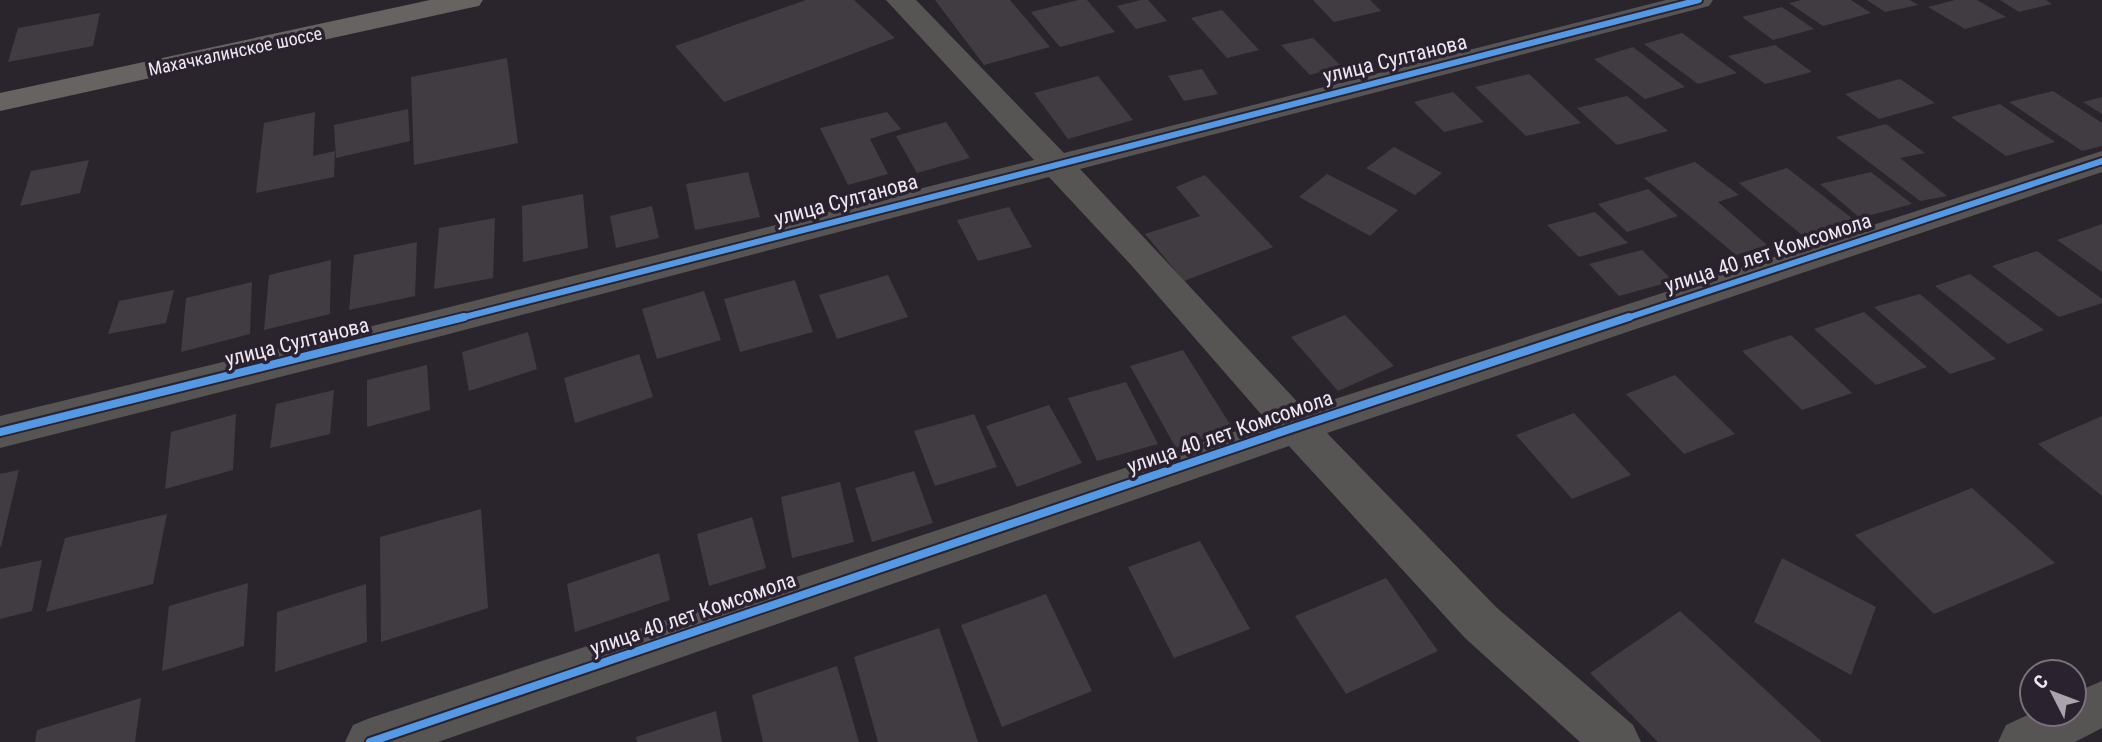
<svg xmlns="http://www.w3.org/2000/svg" width="2102" height="742" font-family="'Roboto Condensed',sans-serif">
<rect width="100%" height="100%" fill="#2a252c"/>
<!-- building -->
<g fill="#403c42">
<path d="M806 0H854L895 38 724 102 675 46Z"/>
<path d="M935 0H1010L1050 47 984 65Z"/>
<path d="M1078 0H1087L1115 32 1060 47 1031 12Z"/>
<path d="M1141 0H1148L1167 21 1136 29 1117 6Z"/>
<path d="M1313 0H1370L1381 11 1334 22Z"/>
<path d="M1802 0H1851L1871 13 1823 26 1789 3Z"/>
<path d="M1867 0H1910L1918 5 1885 12Z"/>
<path d="M1955 0H1977L2006 17 1965 29 1928 7Z"/>
<path d="M2000 0H2046L2052 4 2019 12Z"/>
<path d="M1782 7 1814 29 1773 40 1742 17Z"/>
<path d="M1222 10 1259 50 1227 58 1191 18Z"/>
<path d="M100 13 93 46 8 62 18 28Z"/>
<path d="M1682 33 1737 73 1698 84 1644 44Z"/>
<path d="M1313 38 1341 66 1310 75 1281 45Z"/>
<path d="M1775 45 1812 72 1765 84 1728 56Z"/>
<path d="M1633 47 1685 87 1645 99 1594 59Z"/>
<path d="M507 58 518 143 414 165 411 77Z"/>
<path d="M1202 69 1218 94 1184 101 1168 76Z"/>
<path d="M1529 74 1581 123 1526 136 1475 87Z"/>
<path d="M1098 76 1133 120 1068 139 1034 93Z"/>
<path d="M1900 79 1935 103 1879 119 1845 94Z"/>
<path d="M2053 91 2102 123V146L2082 151 2009 102Z"/>
<path d="M1453 92 1484 122 1444 132 1414 102Z"/>
<path d="M1627 96 1668 131 1617 145 1577 108Z"/>
<path d="M2102 97V114L2083 102Z"/>
<path d="M2000 104 2055 142 2006 156 1951 117Z"/>
<path d="M408 109 410 141 336 158 334 125Z"/>
<path d="M315 112 313 156 335 151 334 177 256 193 264 123Z"/>
<path d="M887 112 901 129 870 139 888 174 848 185 820 128Z"/>
<path d="M946 122 970 158 917 173 896 136Z"/>
<path d="M1886 124 1925 153 1900 158 1947 196 1920 201 1836 137Z"/>
<path d="M1394 147 1442 173 1415 195 1366 168Z"/>
<path d="M89 160 80 193 20 206 31 171Z"/>
<path d="M1695 162 1739 195 1718 202 1767 245 1736 255 1644 178Z"/>
<path d="M1787 168 1853 219 1803 236 1739 183Z"/>
<path d="M748 172 760 217 695 230 686 184Z"/>
<path d="M1871 172 1912 204 1860 218 1820 184Z"/>
<path d="M1327 174 1398 210 1370 236 1299 197Z"/>
<path d="M1205 175 1273 247 1184 281 1145 234 1200 216 1176 187Z"/>
<path d="M1648 189 1678 216 1627 232 1598 204Z"/>
<path d="M583 194 588 248 523 262 522 206Z"/>
<path d="M652 206 659 238 616 248 610 216Z"/>
<path d="M1009 207 1032 247 978 261 957 220Z"/>
<path d="M1595 212 1628 243 1579 257 1547 225Z"/>
<path d="M495 218 493 278 434 289 439 228Z"/>
<path d="M2102 224V272L2057 240Z"/>
<path d="M417 242 415 296 349 310 354 255Z"/>
<path d="M1642 250 1673 281 1619 296 1589 264Z"/>
<path d="M2037 251 2102 299V303L2059 317 1992 266Z"/>
<path d="M331 260 330 314 264 330 269 275Z"/>
<path d="M1970 274 2044 330 2008 344 1935 286Z"/>
<path d="M888 275 908 317 837 339 819 295Z"/>
<path d="M795 280 813 332 740 352 724 299Z"/>
<path d="M252 282 250 334 181 352 186 298Z"/>
<path d="M174 290 166 323 108 334 119 301Z"/>
<path d="M704 291 721 340 657 359 642 309Z"/>
<path d="M1920 294 1996 359 1950 374 1874 307Z"/>
<path d="M1864 312 1927 367 1876 385 1814 329Z"/>
<path d="M1345 315 1394 366 1338 391 1291 337Z"/>
<path d="M528 332 537 369 469 391 462 352Z"/>
<path d="M1791 335 1852 393 1802 410 1742 351Z"/>
<path d="M1183 350 1233 429 1176 448 1130 366Z"/>
<path d="M639 354 653 397 575 423 564 378Z"/>
<path d="M427 365 430 410 367 427V380Z"/>
<path d="M1675 375 1735 434 1684 454 1626 394Z"/>
<path d="M1126 382 1158 444 1097 461 1068 398Z"/>
<path d="M334 390 330 434 270 448 276 404Z"/>
<path d="M1049 405 1082 463 1017 487 986 426Z"/>
<path d="M1574 413 1631 475 1572 499 1516 435Z"/>
<path d="M236 414 233 470 165 489 171 432Z"/>
<path d="M974 414 997 467 935 486 914 431Z"/>
<path d="M2102 416V496L2038 444Z"/>
<path d="M19 470 1 547 0 546V474Z"/>
<path d="M914 471 933 523 872 542 855 488Z"/>
<path d="M840 482 854 542 792 558 781 497Z"/>
<path d="M1972 488 2055 563 1934 614 1855 535Z"/>
<path d="M481 509 488 608 381 642 380 537Z"/>
<path d="M167 514 153 584 46 612 65 538Z"/>
<path d="M752 517 766 568 709 586 697 534Z"/>
<path d="M1200 541 1250 629 1174 658 1128 567Z"/>
<path d="M659 553 670 600 575 632 567 584Z"/>
<path d="M1782 558 1876 607 1851 675 1754 622Z"/>
<path d="M42 560 32 611 0 619V569Z"/>
<path d="M1386 578 1438 651 1346 694 1295 616Z"/>
<path d="M248 583 244 646 162 671 169 606Z"/>
<path d="M366 584 367 642 275 672 277 612Z"/>
<path d="M1046 594 1092 691 1002 727 961 625Z"/>
<path d="M1680 611 1822 742H1658L1590 673Z"/>
<path d="M939 628 978 742H878L854 657Z"/>
<path d="M837 666 859 742H763L752 695Z"/>
<path d="M141 698 135 742H35L37 730Z"/>
<path d="M716 711 722 742H637L636 737Z"/>
</g>
<g fill="none" stroke-linecap="round" stroke-linejoin="round">
<!-- street -->
<g fill="#575554" fill-rule="evenodd">
<path d="M886 0H916L1064 153 1666 0H1713L1709 6 1080 169 1304 409 2102 151V172L1327 433 1497 608 1633 725 1641 742H1580L1465 638 1289 446 438 742H345L353 725 370 718 1267 421 1132 266 1049 177 426 340 0 448V416L426 313 1034 160Z"/>
<path d="M2102 681V728L2075 742H1998L2006 725 2032 713 2074 714V693Z"/>
</g>
<!-- highway -->
<path fill="#666361" fill-rule="evenodd" d="M430 0H483L479 6 469 8 0 111V93Z"/>
<!-- cycleway-far1 casing -->
<g stroke="#2b222f" stroke-width="10">
<g id="cycleway-far1">
<path d="M457 319 1699 0"/>
<path d="M1624 319 2102 161"/>
</g>
</g>
<!-- cycleway casing -->
<g stroke="#2b222f" stroke-width="12">
<g id="cycleway">
<path d="M0 432 464 317"/>
<path d="M370 742 1296 427 1629 317"/>
</g>
</g>
<!-- cycleway-far1 -->
<use href="#cycleway-far1" stroke="#5399e6" stroke-width="6"/>
<!-- cycleway -->
<use href="#cycleway" stroke="#5399e6" stroke-width="8"/>
</g>
<g text-anchor="middle" dominant-baseline="central" stroke-width="7" stroke-linejoin="round" paint-order="stroke">
<!-- far-street labels -->
<g font-size="18" fill="#efe8f2" stroke="#2b222f">
<text transform="translate(235 51) rotate(-12)">Махачкалинское шоссе</text>
</g>
<!-- street labels -->
<g font-size="21" fill="#efe8f2" stroke="#2b222f">
<text transform="translate(1395 59) rotate(-14)">улица Султанова</text>
<text transform="translate(846 200) rotate(-15)">улица Султанова</text>
<text transform="translate(1768 253) rotate(-18)">улица 40 лет Комсомола</text>
<text transform="translate(297 342) rotate(-14)">улица Султанова</text>
<text transform="translate(1230 432) rotate(-19)">улица 40 лет Комсомола</text>
<text transform="translate(693 614) rotate(-19)">улица 40 лет Комсомола</text>
</g>
</g>
<!-- north arrow -->
<g transform="translate(2053 693) rotate(312)"><circle r="33" fill="#2b222f" stroke="#79717d" stroke-width="2"/>
<path d="M0-5L12 26L0 18L-12 26Z" fill="#aaa4ad"/>
<text y="-10" font-size="19" font-weight="bold" text-anchor="middle" fill="#efe8f2">С</text>
</g>
</svg>
